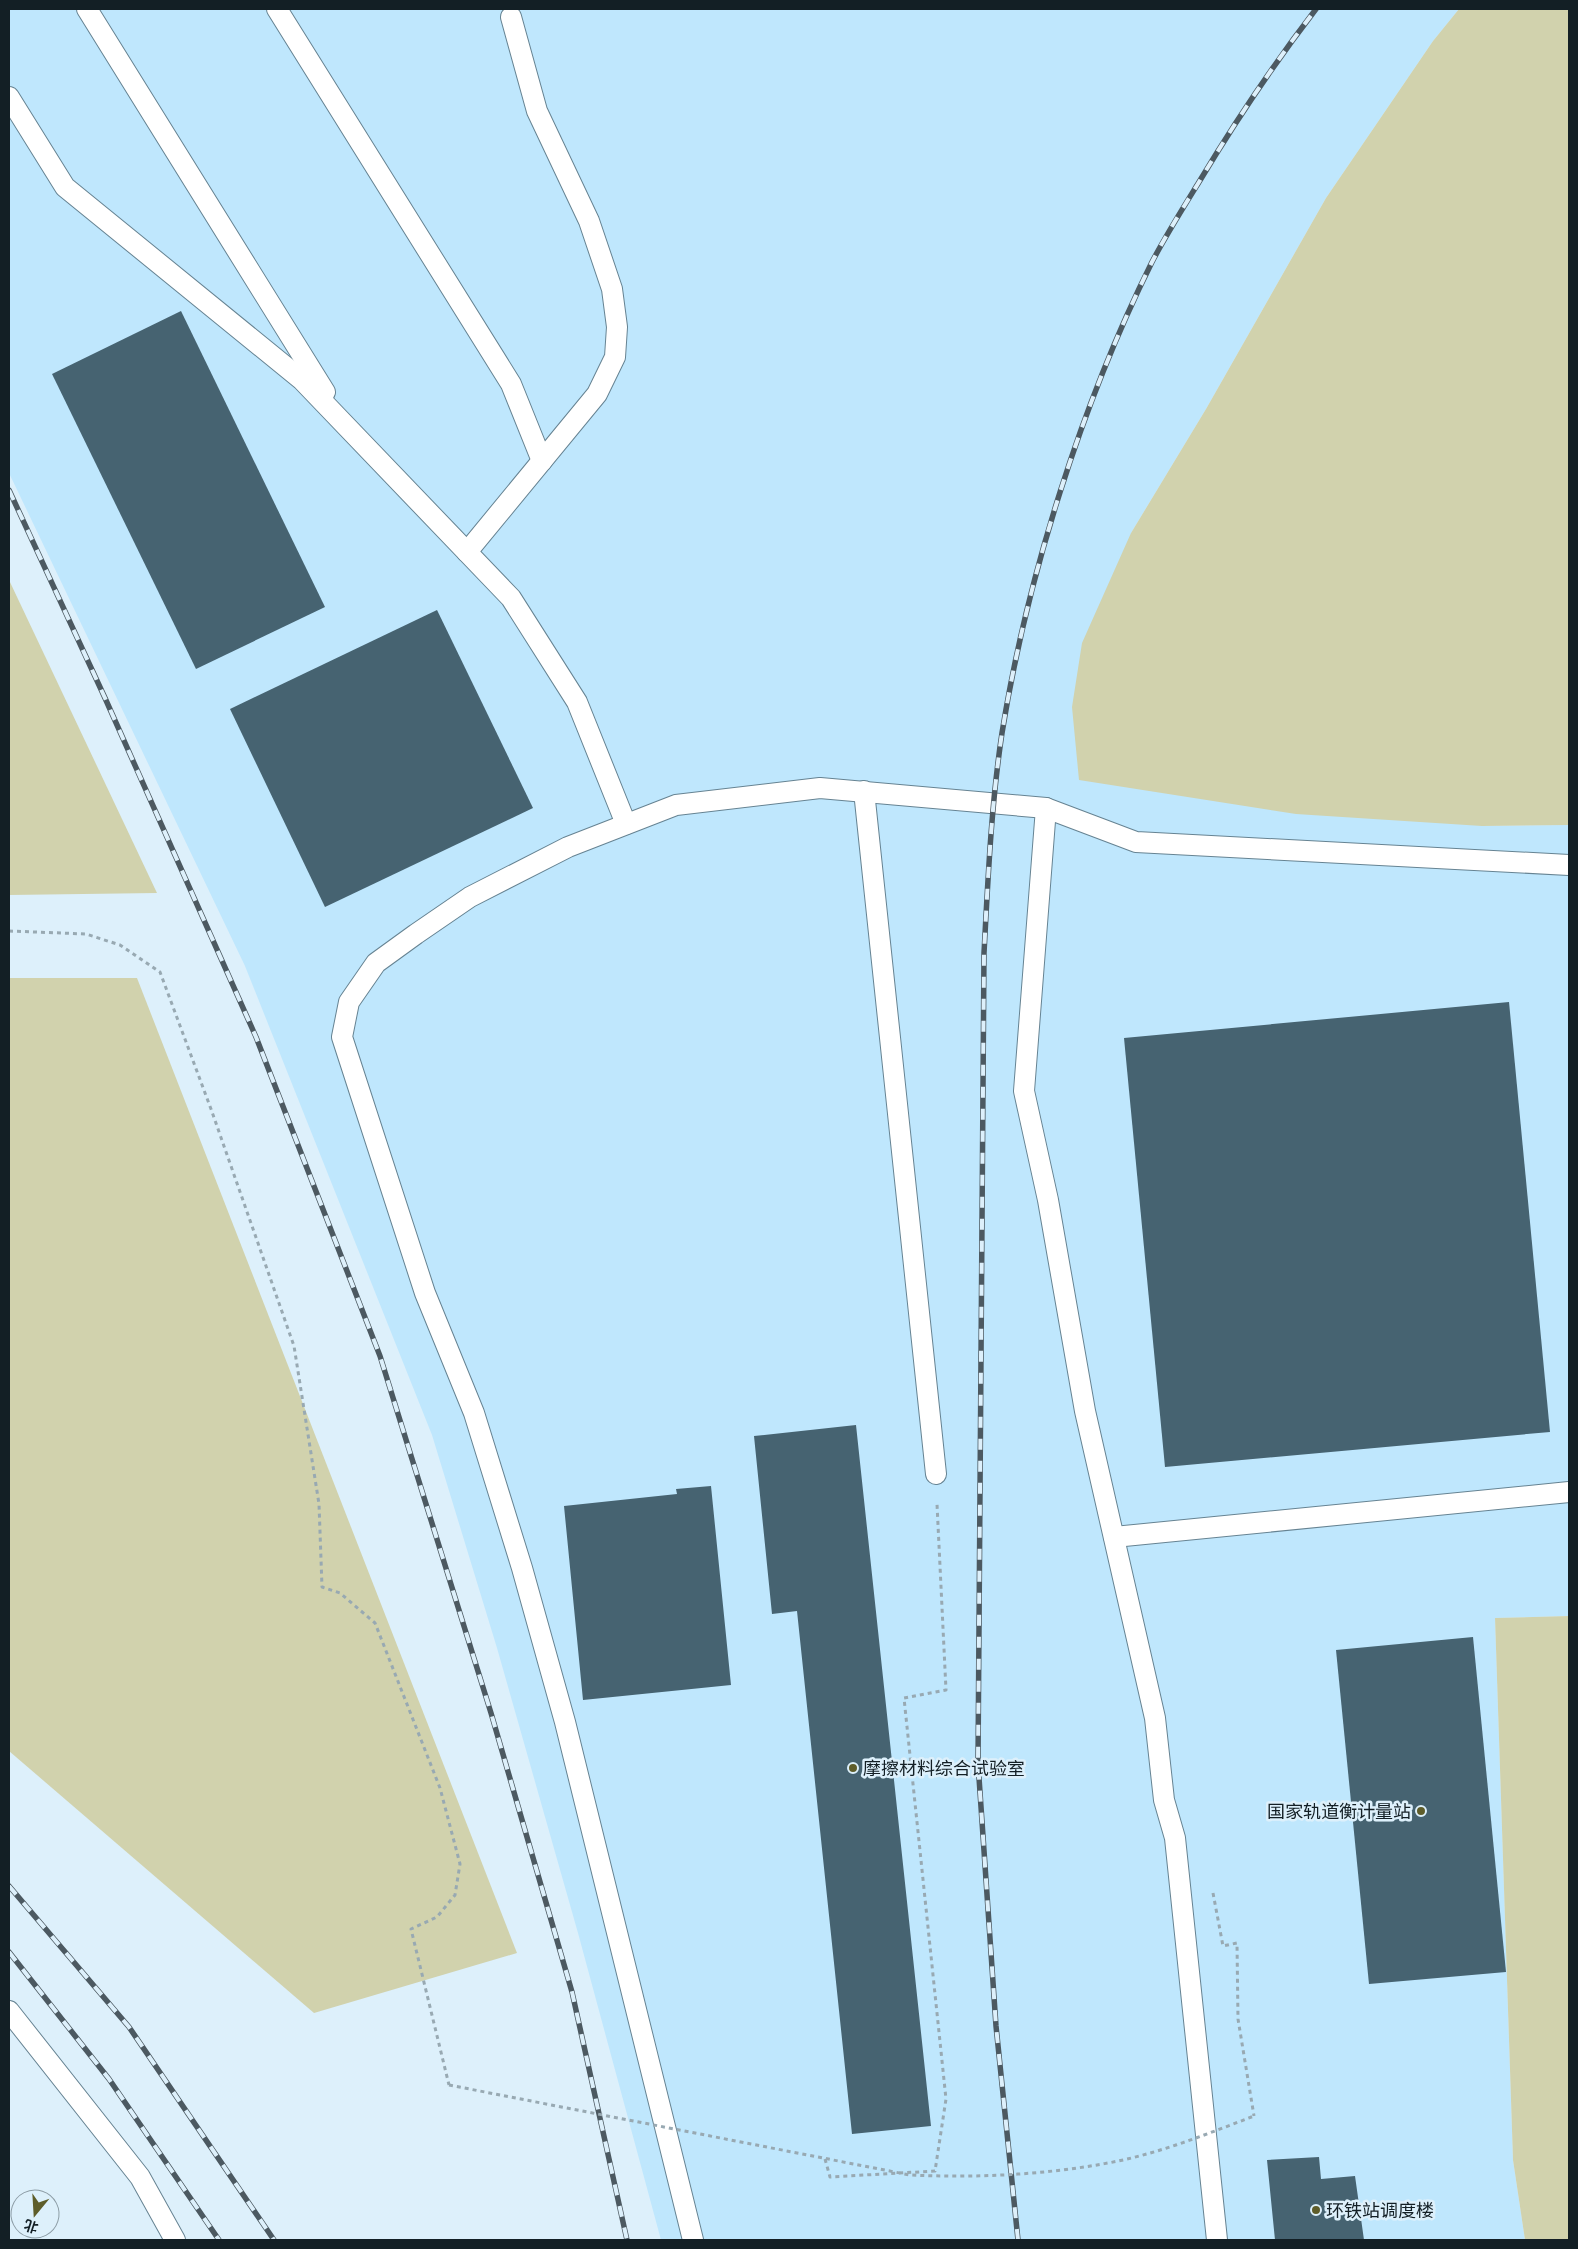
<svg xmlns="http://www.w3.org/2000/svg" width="1578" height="2249" font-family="'Asap Condensed','Noto Sans SC',sans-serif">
<rect width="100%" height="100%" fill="#ddf0fb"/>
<!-- built -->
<path fill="#bfe7fd" d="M9 9H1459L1433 41 1326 198 1206 409 1131 533 1482 826 1569 825V1616L1495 1618 1513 2160 1525 2240H661L578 1933 497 1648 432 1435 245 966 9 473Z"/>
<!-- green -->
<g fill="#d1d2ad">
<path d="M1459 9H1569V825L1482 826 1296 814 1079 780 1072 707 1082 643 1131 533 1206 409 1326 198 1433 41Z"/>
<path d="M9 580 157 893 9 895Z"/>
<path d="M9 978H137L517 1953 314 2013 9 1751Z"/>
<path d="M1569 1616V2240H1525L1513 2160 1495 1618Z"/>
</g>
<!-- building -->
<g fill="#466371">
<path d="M181 311 325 607 196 669 52 374Z"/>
<path d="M437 610 533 808 325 907 230 709Z"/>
<path d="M1509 1002 1550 1432 1165 1467 1124 1038Z"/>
<path d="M856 1425 931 2126 852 2134 797 1611 772 1614 754 1436Z"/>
<path d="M711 1486 731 1685 583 1700 564 1506 677 1494 676 1489Z"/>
<path d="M1473 1637 1506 1972 1369 1984 1336 1650Z"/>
<path d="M1319 2157 1321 2179 1355 2176 1364 2240H1275L1267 2160Z"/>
</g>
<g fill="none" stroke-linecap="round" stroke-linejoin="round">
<!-- service casing -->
<g stroke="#668392" stroke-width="22">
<g id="service">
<path d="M87 9 325 392"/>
<path d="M277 9 511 384 542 461"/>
<path d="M9 97 65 187 302 380 511 598 577 702 626 824"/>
<path d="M467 552 597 394 615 357 617 327 612 289 589 221 537 111 511 17"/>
<path d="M864 791 936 1474"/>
<path d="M1046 808 1024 1091 1048 1200 1085 1411 1155 1718 1164 1800 1175 1838 1217 2240"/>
<path d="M1114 1537 1569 1492"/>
<path d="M9 2011 140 2177 175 2240"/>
<path d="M693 2240 565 1722 522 1568 474 1413 425 1293 342 1037 349 1002 376 963 416 934 470 897 568 847 676 805 820 788 1046 808 1136 842 1569 865"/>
</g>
</g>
<!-- path -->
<g stroke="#98a9b2" stroke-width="3" stroke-dasharray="4 4" stroke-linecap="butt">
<path d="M9 931 86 934 120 945 160 972 211 1109 294 1346 319 1504 322 1587 340 1593 375 1623 440 1788 460 1864 455 1895 437 1917 411 1929 449 2085"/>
<path d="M1213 1893 1223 1946 1237 1943 1238 2019 1254 2116"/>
<path d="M825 2159 830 2177 935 2171 946 2099 904 1698 946 1690 937 1504"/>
</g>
<!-- service -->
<use href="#service" stroke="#fff" stroke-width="20"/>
<!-- rail casing -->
<g stroke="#4c5961" stroke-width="5.5">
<g id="rail">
<path d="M9 490 105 698 256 1037 380 1356 491 1713 572 1992 627 2240"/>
<path d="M9 1886 129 2027 274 2240"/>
<path d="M9 1952 109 2079 219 2240"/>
<path d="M1018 2240 996 2026 978 1763 984 953C988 879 991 806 1002 733 1027 577 1082 403 1152 262 1166 235 1183 208 1199 182 1235 122 1273 65 1316 9"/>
</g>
</g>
<!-- rail -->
<use href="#rail" stroke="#ddf0fb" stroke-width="4" stroke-dasharray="11" stroke-linecap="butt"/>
<!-- path-bridge -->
<path stroke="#98a9b2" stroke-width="3" stroke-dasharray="4 4" stroke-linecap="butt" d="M449 2085 910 2175C976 2178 1043 2175 1108 2163 1158 2154 1207 2134 1254 2116"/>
</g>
<!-- markers -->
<g fill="#5e5d2a" stroke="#ddf0fb" stroke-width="2">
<circle cx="853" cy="1768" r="5"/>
<circle cx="1421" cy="1811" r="5"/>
<circle cx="1316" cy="2210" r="5"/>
</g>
<g text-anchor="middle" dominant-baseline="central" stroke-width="5" stroke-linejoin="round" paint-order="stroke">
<!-- poi labels -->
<g font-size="18" fill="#131f25" stroke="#ddf0fb" text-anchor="start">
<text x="863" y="1768">摩擦材料综合试验室</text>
<text x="1411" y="1811" text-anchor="end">国家轨道衡计量站</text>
<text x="1326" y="2210">环铁站调度楼</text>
</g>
</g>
<!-- border -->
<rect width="1578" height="2249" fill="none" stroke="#131f25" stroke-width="20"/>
<!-- north arrow -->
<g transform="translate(35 2214) rotate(198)"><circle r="24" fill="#ddf0fb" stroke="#8c9ca5"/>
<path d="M0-4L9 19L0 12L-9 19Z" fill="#5e5d2a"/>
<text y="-8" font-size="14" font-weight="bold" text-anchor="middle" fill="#131f25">北</text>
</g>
</svg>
